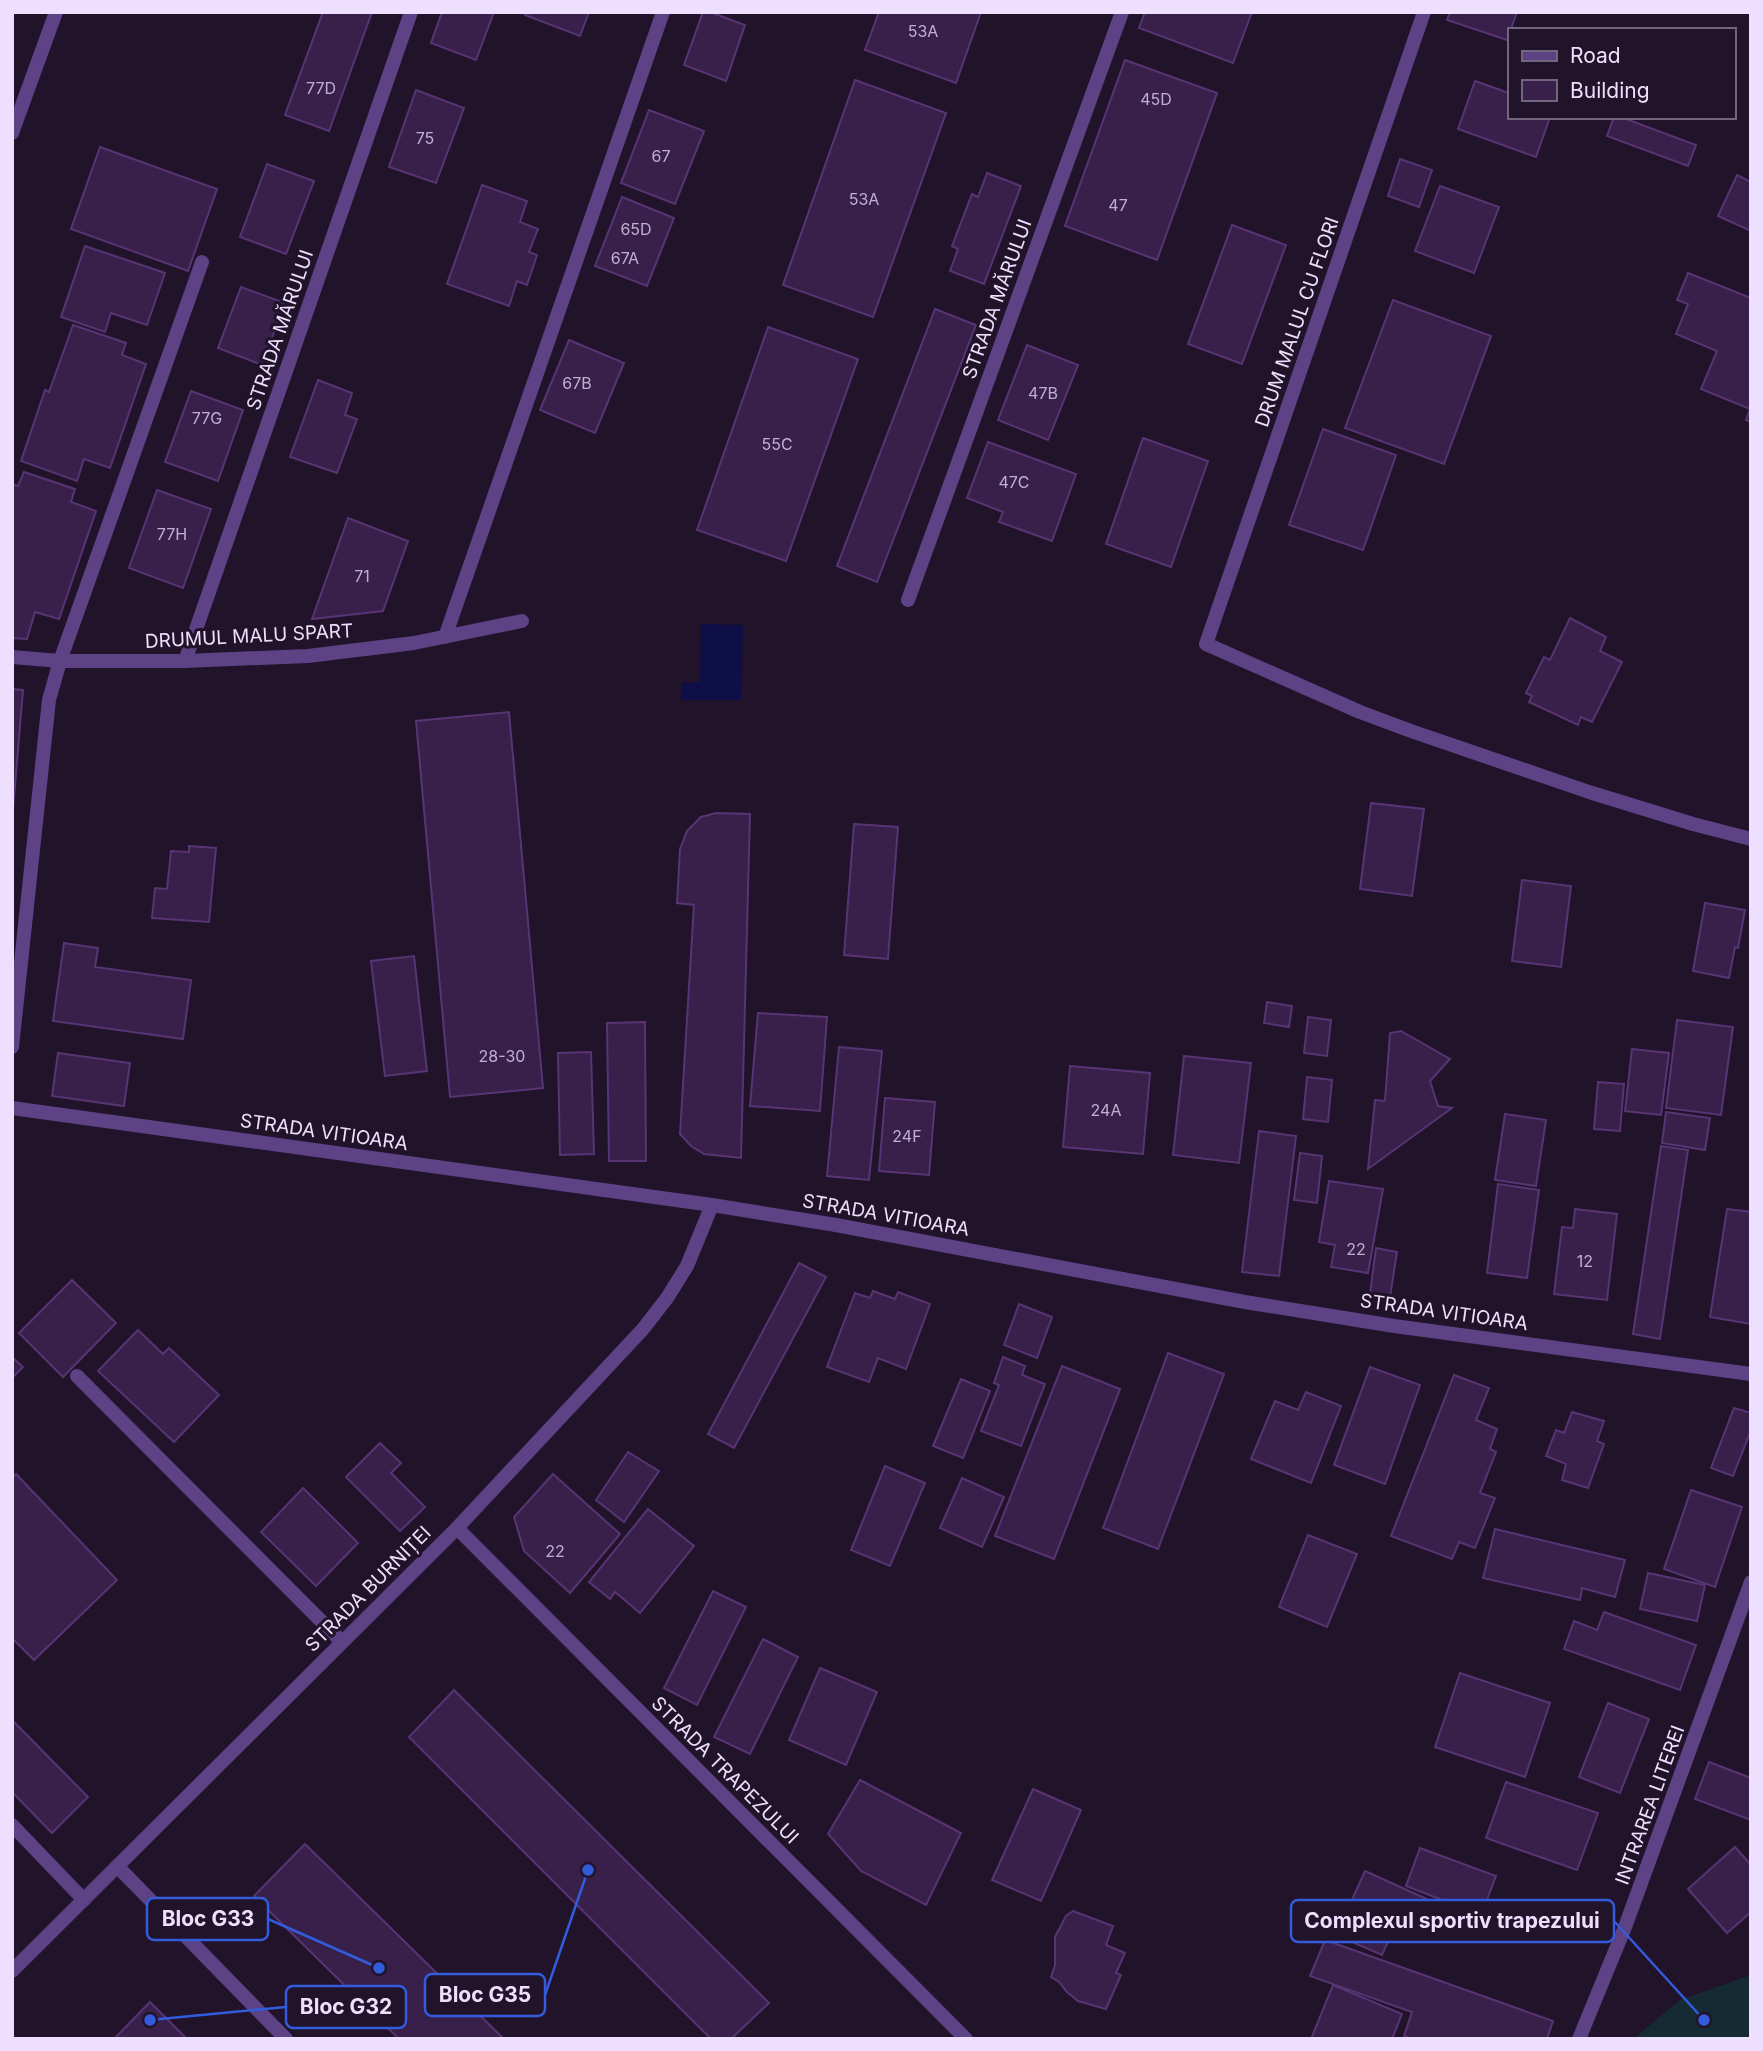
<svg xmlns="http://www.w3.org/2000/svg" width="1763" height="2051" font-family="Inter,sans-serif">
<rect width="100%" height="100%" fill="#20132a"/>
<!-- green -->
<path fill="#162a34" d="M1751 1975V2039H1633L1680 2000Z"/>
<!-- water -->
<path fill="#0f0f47" d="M701 624 743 625 741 700H681V683L700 682Z"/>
<!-- building -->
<g fill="#38204a" stroke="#583474" stroke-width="2">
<path d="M323 12H372L329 131 285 115Z"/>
<path d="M442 12H494L476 60 431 43Z"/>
<path d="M527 12H589L580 36 525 15Z"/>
<path d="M703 12H710L745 25 726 81 684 65Z"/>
<path d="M879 12H981L956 83 865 50Z"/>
<path d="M1145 12H1252L1233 63 1139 28Z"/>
<path d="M1450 12H1517L1507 40 1447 20Z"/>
<path d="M1125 60 1217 93 1157 260 1065 226Z"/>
<path d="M855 80 946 113 873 317 783 285Z"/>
<path d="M1475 81 1509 93V117H1550L1536 157 1458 129Z"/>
<path d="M416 90 464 108 436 183 389 167Z"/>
<path d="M649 110 704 131 675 204 621 183Z"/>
<path d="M1614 117H1621L1696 145 1688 166 1607 136Z"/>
<path d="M100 147 217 189 188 271 71 229Z"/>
<path d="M1400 159 1432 170 1419 207 1388 196Z"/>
<path d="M267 164 314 181 286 254 240 237Z"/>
<path d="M987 173 1021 186 984 284 950 271 958 249 952 246 972 194 978 197Z"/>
<path d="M1737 175 1751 182V231L1718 216Z"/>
<path d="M482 185 527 201 520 222 538 229 529 252 537 255 527 285 517 281 509 306 447 284Z"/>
<path d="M1440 186 1499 207 1474 273 1415 251Z"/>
<path d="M622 197 674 218 647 286 595 266Z"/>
<path d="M1232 225 1286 245 1242 364 1188 344Z"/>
<path d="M85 246 165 273 147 325 111 313 105 332 61 317Z"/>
<path d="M1688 273 1751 298V422L1746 420 1750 409 1701 389 1717 351 1676 334 1688 304 1677 300Z"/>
<path d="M241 287 285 303 262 365 218 348Z"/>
<path d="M1393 300 1491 336 1444 464 1345 428Z"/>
<path d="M935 309 976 325 877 582 837 566Z"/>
<path d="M73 325 126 343 122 355 146 364 110 468 84 459 77 481 21 461 45 390 49 392Z"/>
<path d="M768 327 858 359 786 561 697 530Z"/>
<path d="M569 340 624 363 595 433 540 410Z"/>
<path d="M1027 345 1078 365 1048 440 998 420Z"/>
<path d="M318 380 352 393 345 415 357 419 337 473 290 457Z"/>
<path d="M191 391 243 410 218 481 165 462Z"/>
<path d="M1323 429 1396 455 1363 550 1289 525Z"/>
<path d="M1143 438 1208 461 1171 567 1106 544Z"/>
<path d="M988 442 1076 474 1052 541 999 522 1003 512 967 498Z"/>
<path d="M24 472 75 489 71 502 96 511 59 619 35 612 27 639 12 638V484L18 486Z"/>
<path d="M157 490 211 509 183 588 129 568Z"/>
<path d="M348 518 408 541 383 611 312 619Z"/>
<path d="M1570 618 1606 637 1600 651 1622 662 1592 722 1581 717 1578 725 1529 702 1532 696 1526 693 1544 657 1550 660Z"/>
<path d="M12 689 23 690 12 822Z"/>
<path d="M509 712 543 1088 450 1097 416 721Z"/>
<path d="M1371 803 1424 809 1412 896 1360 889Z"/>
<path d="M716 813 750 814 741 1158 704 1154 691 1146 680 1134 694 905 677 903 680 849 687 831 701 817Z"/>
<path d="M854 824 898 827 888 959 844 955Z"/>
<path d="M189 846 216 848 209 922 152 918 155 888 167 889 171 851 189 852Z"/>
<path d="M1522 880 1571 886 1561 967 1512 961Z"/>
<path d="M1705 903 1745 910 1738 948 1735 947 1729 978 1693 971Z"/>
<path d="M64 943 98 948 95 967 191 980 183 1039 53 1021Z"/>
<path d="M414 956 427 1071 385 1076 371 961Z"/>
<path d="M1267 1002 1292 1006 1289 1027 1264 1023Z"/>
<path d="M758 1013 827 1017 820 1111 750 1106Z"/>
<path d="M1308 1017 1331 1020 1327 1056 1304 1053Z"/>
<path d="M1677 1020 1733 1027 1721 1115 1666 1108Z"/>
<path d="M645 1022 646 1161H609L607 1023Z"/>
<path d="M1401 1031 1450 1059 1430 1081 1438 1106 1452 1108 1368 1169 1375 1100 1385 1101 1390 1033Z"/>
<path d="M839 1047 882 1051 869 1180 827 1176Z"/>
<path d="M1632 1049 1669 1053 1661 1115 1625 1111Z"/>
<path d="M591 1052 594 1154 560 1155 558 1053Z"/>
<path d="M58 1053 130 1063 124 1106 52 1096Z"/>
<path d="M1184 1056 1251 1063 1239 1163 1173 1155Z"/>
<path d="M1070 1066 1150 1073 1143 1154 1063 1147Z"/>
<path d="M1307 1077 1332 1080 1328 1122 1303 1119Z"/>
<path d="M1598 1082 1624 1084 1620 1131 1594 1129Z"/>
<path d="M885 1098 935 1102 929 1175 879 1171Z"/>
<path d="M1666 1112 1710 1118 1705 1150 1662 1143Z"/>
<path d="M1505 1114 1546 1120 1536 1186 1495 1180Z"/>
<path d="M1259 1131 1296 1136 1279 1276 1242 1272Z"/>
<path d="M1661 1146 1688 1150 1660 1339 1633 1334Z"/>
<path d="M1300 1153 1322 1156 1317 1203 1294 1200Z"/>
<path d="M1329 1181 1383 1189 1368 1273 1331 1267 1335 1245 1319 1242Z"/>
<path d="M1498 1184 1539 1190 1527 1278 1487 1273Z"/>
<path d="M1575 1209 1617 1214 1607 1300 1554 1294 1562 1227 1573 1228Z"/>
<path d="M1727 1209 1751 1212V1324L1710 1317Z"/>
<path d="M1376 1248 1397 1252 1390 1297 1370 1294Z"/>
<path d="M799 1263 826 1277 734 1448 708 1434Z"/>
<path d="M72 1280 116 1323 63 1377 19 1333Z"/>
<path d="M873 1291 895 1299 898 1292 930 1304 906 1369 878 1358 869 1382 827 1367 855 1293 870 1298Z"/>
<path d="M1019 1304 1052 1317 1037 1358 1004 1345Z"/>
<path d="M138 1330 163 1354 169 1348 219 1395 174 1442 98 1371Z"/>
<path d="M1168 1353 1224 1374 1158 1549 1103 1528Z"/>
<path d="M12 1357 23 1367 12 1378Z"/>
<path d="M1003 1357 1025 1366 1022 1375 1045 1384 1021 1446 981 1431 999 1385 994 1383Z"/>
<path d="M1062 1366 1120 1389 1054 1559 995 1536Z"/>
<path d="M1370 1367 1420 1385 1385 1484 1334 1465Z"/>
<path d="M1454 1375 1489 1388 1476 1420 1497 1429 1490 1449 1496 1452 1480 1493 1495 1498 1475 1548 1459 1542 1452 1559 1391 1536Z"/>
<path d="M961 1379 990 1391 963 1458 933 1446Z"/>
<path d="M1306 1392 1341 1406 1311 1483 1251 1459 1275 1401 1298 1410Z"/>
<path d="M1734 1408 1751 1413V1430L1733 1476 1711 1468Z"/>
<path d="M1572 1412 1604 1421 1597 1441 1604 1444 1588 1488 1562 1480 1566 1464 1546 1456 1556 1430 1564 1433Z"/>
<path d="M380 1443 401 1463 391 1473 425 1507 400 1531 346 1477Z"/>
<path d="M628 1452 659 1471 624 1522 596 1500Z"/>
<path d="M885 1466 925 1483 890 1566 851 1550Z"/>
<path d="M16 1474 117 1580 34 1660 12 1638V1478Z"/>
<path d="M553 1474 620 1534 570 1593 524 1551 514 1517Z"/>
<path d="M962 1478 1004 1497 982 1547 940 1528Z"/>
<path d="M303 1488 358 1543 316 1586 261 1532Z"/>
<path d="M1691 1490 1742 1507 1715 1587 1664 1569Z"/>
<path d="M648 1509 694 1546 640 1613 615 1592 610 1599 589 1582Z"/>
<path d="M1495 1529 1625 1560 1615 1597 1582 1588 1580 1600 1483 1578Z"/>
<path d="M1308 1535 1357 1554 1327 1627 1279 1607Z"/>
<path d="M1648 1573 1705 1585 1697 1621 1640 1609Z"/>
<path d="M713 1591 746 1607 697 1705 664 1688Z"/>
<path d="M1604 1612 1696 1645 1680 1690 1564 1649 1574 1621 1597 1630Z"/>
<path d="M763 1639 798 1657 750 1754 714 1737Z"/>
<path d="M820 1668 877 1692 846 1765 789 1740Z"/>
<path d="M1460 1673 1550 1703 1525 1777 1435 1747Z"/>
<path d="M454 1690 769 2003 731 2039H711L409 1737Z"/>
<path d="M1608 1703 1649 1719 1620 1793 1579 1777Z"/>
<path d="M12 1720 88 1797 52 1833 12 1792Z"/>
<path d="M1709 1762 1751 1778V1820L1695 1799Z"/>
<path d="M860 1780 961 1833 926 1905 861 1871 828 1834Z"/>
<path d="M1506 1782 1598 1813 1577 1870 1486 1838Z"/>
<path d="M1033 1789 1081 1810 1041 1901 992 1880Z"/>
<path d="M305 1844 504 2039H399L254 1896Z"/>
<path d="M1735 1847 1751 1865V1912L1727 1933 1688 1889Z"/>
<path d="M1420 1848 1496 1876 1481 1915 1406 1886Z"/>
<path d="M1365 1871 1429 1900 1416 1930 1397 1922 1382 1955 1336 1935Z"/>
<path d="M1073 1911 1113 1926 1106 1945 1125 1953 1116 1973 1121 1975 1106 2009 1078 2001 1067 1992 1059 1982 1051 1977 1055 1965V1937L1066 1916Z"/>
<path d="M1325 1940 1553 2021 1547 2039H1412L1404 2036 1412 2012 1310 1976Z"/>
<path d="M1333 1985 1402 2014 1392 2039H1311Z"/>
<path d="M150 2002 187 2039H114Z"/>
</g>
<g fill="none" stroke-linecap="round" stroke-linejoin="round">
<!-- lane -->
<g stroke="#5d4286" stroke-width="14">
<path d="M908 600 1122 12"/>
<path d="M12 1047 49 700 60 661 202 262"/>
</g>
<!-- street -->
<g stroke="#5d4286" stroke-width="14">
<path d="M1424 12 1206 644 1360 712 1411 731 1589 792 1693 824 1751 839"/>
<path d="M12 133 56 12"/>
<path d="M445 637 663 12"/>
<path d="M12 657 60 661H185L308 656 414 643 522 621"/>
<path d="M185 661 411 12"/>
<path d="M12 1108 712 1205 836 1225 1245 1302 1394 1326 1751 1374"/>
<path d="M77 1376 342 1642"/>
<path d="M457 1528 966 2039"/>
<path d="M12 1825 84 1900"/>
<path d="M117 1866 286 2039"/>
<path d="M12 1971 457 1528 643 1329 667 1298 687 1266 712 1205"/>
<path d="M1579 2039 1625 1927 1751 1582"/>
</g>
</g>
<g text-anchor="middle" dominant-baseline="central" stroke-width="6" stroke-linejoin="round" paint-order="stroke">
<!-- number labels -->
<g font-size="16" fill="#c0afd0">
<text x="923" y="31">53A</text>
<text x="321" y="88">77D</text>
<text x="1156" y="99">45D</text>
<text x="425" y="138">75</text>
<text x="661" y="156">67</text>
<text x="864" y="199">53A</text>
<text x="1118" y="205">47</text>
<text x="636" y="229">65D</text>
<text x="625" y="258">67A</text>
<text x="577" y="383">67B</text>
<text x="1043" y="393">47B</text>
<text x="207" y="418">77G</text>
<text x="777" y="444">55C</text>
<text x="1014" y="482">47C</text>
<text x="172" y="534">77H</text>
<text x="362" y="576">71</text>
<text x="502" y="1056">28-30</text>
<text x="1106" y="1110">24A</text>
<text x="907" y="1136">24F</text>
<text x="1356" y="1249">22</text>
<text x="1585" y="1261">12</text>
<text x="555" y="1551">22</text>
</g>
<!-- street labels -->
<g font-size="19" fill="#eddffd" stroke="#20132a">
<text transform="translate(997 299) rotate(-70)">STRADA MĂRULUI</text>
<text transform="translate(1297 322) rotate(-71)">DRUM MALUL CU FLORI</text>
<text transform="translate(280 330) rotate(-71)">STRADA MĂRULUI</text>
<text transform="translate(249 636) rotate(-3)">DRUMUL MALU SPART</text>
<text transform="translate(324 1132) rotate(8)">STRADA VITIOARA</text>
<text transform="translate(886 1215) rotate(10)">STRADA VITIOARA</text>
<text transform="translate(1444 1312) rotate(8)">STRADA VITIOARA</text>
<text transform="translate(368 1589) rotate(-45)">STRADA BURNIȚEI</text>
<text transform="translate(725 1770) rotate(45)">STRADA TRAPEZULUI</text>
<text transform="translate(1650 1805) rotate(-70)">INTRAREA LITEREI</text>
</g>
</g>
<!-- callouts -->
<path fill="none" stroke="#325cdc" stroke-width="2.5" d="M379 1968L268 1919M1704 2020L1614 1921M588 1870L545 1995M150 2020L286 2007"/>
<g fill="#325cdc" stroke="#20132a" stroke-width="2.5">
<circle cx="379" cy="1968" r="7"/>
<circle cx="1704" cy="2020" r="7"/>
<circle cx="588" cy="1870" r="7"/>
<circle cx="150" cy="2020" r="7"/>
</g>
<g fill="#20132a" stroke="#325cdc" stroke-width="2.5">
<rect x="147" y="1898" width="121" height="42" rx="7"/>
<rect x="1291" y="1900" width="323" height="42" rx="7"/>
<rect x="425" y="1974" width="120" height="42" rx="7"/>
<rect x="286" y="1986" width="120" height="42" rx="7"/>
</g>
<g font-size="21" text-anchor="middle" font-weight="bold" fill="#eddffd">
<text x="208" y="1926">Bloc G33</text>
<text x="1452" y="1928">Complexul sportiv trapezului</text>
<text x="485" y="2002">Bloc G35</text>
<text x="346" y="2014">Bloc G32</text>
</g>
<!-- border -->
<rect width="1763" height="2051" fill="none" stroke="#eddffd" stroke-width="28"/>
<!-- legend -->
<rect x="1508" y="28" width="228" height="91" fill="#20132a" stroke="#72657e" stroke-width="2"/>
<rect x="1522" y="51" width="35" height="10" fill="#5d4286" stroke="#72657e" stroke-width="2"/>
<text x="1570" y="63" font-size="21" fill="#eddffd">Road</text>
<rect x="1522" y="80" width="35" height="21" fill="#38204a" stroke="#72657e" stroke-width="2"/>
<text x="1570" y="98" font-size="21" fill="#eddffd">Building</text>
</svg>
